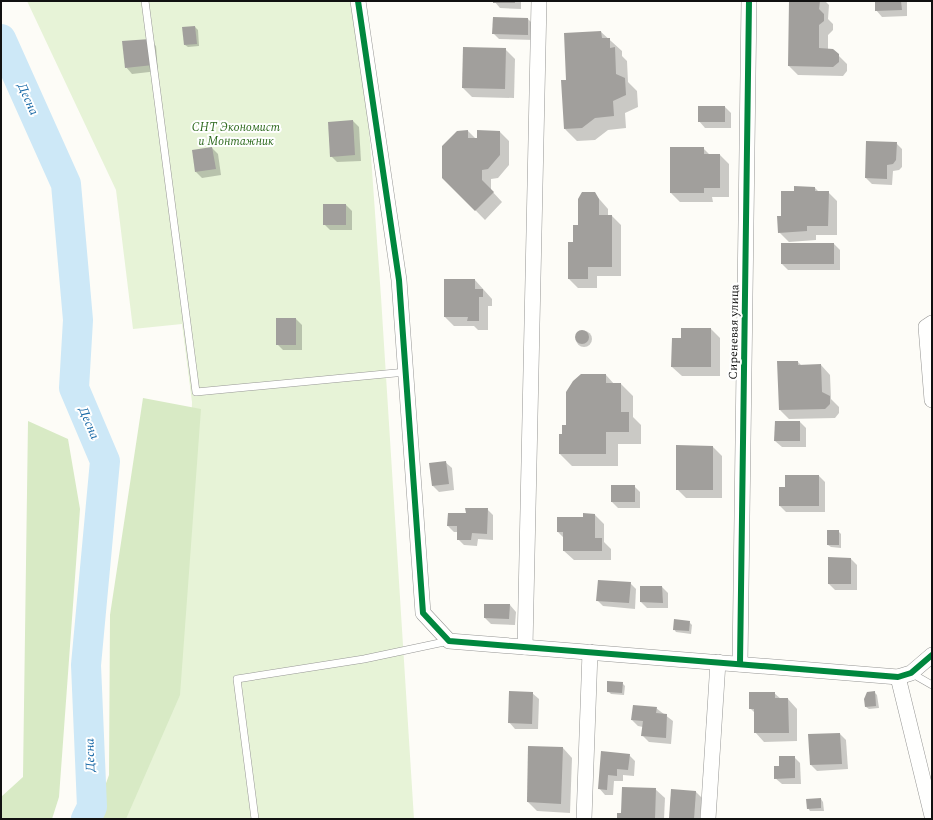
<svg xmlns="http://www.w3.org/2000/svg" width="933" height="820" font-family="Spectral,serif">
<rect width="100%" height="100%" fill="#fdfcf7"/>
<!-- green -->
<path fill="#e7f3d7" d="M27 1H360L381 297 414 819H117L189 501 192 402 182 324 133 329 116 190Z"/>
<!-- forest -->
<g fill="#d8eac5">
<path d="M143 398 201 409 180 695 126 819H93L109 775 110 615Z"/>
<path d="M28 421 68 439 80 509 59 797 52 819H1V797L23 777Z"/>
</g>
<!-- shadow -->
<g fill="#0003">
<path d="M494 1H521V9L500 8Z"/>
<path d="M790 1H825L829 5 828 19 833 24V30L828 35V50H833L847 64V71L843 76 798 75 789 66Z"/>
<path d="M876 1H907V16L882 17 876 10Z"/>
<path d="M494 18 528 19 534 25V40L499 39 493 33Z"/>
<path d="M195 27 198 30 199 46 188 47 185 45Z"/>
<path d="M601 32 622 51V56L627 61 628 82 637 91 638 107 625 113 626 128 608 130 595 140 577 141 565 129 567 81Z"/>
<path d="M150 40 156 46 158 71 132 74 126 67Z"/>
<path d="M505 49 515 59 514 98 472 97 463 88Z"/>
<path d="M725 107 731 113V128H705L699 121Z"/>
<path d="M353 121 359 127 361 161 337 162 331 156Z"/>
<path d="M468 131 476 139 500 132 509 141V165L498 178 491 179V190L502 202 485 220 443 177 458 132Z"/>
<path d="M896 143 902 149V167L899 170 893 171 892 185 872 184 866 178Z"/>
<path d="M212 148 218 154 221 175 202 178 196 172Z"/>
<path d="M703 148 710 155H720L729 164V197H712L713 202H680L671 193Z"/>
<path d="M815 188 819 192H828L837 201V235H816V240L789 242 779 232 795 192Z"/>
<path d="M594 193 608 209V216H612L621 225V276H597V288H578L569 279 574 243 579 226Z"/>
<path d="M346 205 352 211V230H330L324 224Z"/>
<path d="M834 244 840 250V270H788L782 264Z"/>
<path d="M475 280 492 299V306H488V330H478L474 326H454L445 317Z"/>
<path d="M296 319 302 325V350H283L277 344Z"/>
<path d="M711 329 720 338V376H682L672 367 682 339Z"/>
<circle cx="584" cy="339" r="8"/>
<path d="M778 362H798L802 366 821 365 830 375 831 399 839 407V413L835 418 789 419 780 410Z"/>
<path d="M606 375 614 384H621L633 396V417L641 425V444H618V466H572L560 454 563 435 567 426Z"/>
<path d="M776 422H800L806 428V447H782L775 441Z"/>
<path d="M713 447 722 456V498H686L677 489Z"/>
<path d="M445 462 452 468 454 490 439 492 433 486Z"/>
<path d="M819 476 825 482V512H786L780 506 786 488Z"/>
<path d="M634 486 640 492V508H618L612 502Z"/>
<path d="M487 509 493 515V540L478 539 477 546 464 545 458 539V532H454L448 526 467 514Z"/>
<path d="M595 515 604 524V542L611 549V560H574L564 551V538L558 532Z"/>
<path d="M838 531 841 534V548L831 547 828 545Z"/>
<path d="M829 558 851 559 857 565V590H835L829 584Z"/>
<path d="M630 583 636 589 635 609 603 606 597 600Z"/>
<path d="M641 587H662L668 593V608H647L641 602Z"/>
<path d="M510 605 516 612 515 625 491 624 485 618Z"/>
<path d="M689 622 692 625 691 634 676 632 674 629Z"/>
<path d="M622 683 625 686 624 695 611 694 608 691Z"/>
<path d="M874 692 877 695 879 708 869 709 866 707Z"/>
<path d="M532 693 539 699 538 729H515L509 722Z"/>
<path d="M774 693 781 699H788L797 709V741L764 742 755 732V713L750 708Z"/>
<path d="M656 708 673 721 671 744 649 742 643 736V727L638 726 632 720Z"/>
<path d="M840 734 846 740 848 769 817 771 811 765Z"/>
<path d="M529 747 563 748 572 758 570 813 537 811 528 802Z"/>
<path d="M602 753 629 755 635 761 634 776 623 775V781H614L613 795H605L599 788Z"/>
<path d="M794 757 800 763 801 784H782L775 778 780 767Z"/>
<path d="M655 789 665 798 664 819H618L622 814Z"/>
<path d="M672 790 696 792 702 798 700 819H670Z"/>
<path d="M821 799 823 802 824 811H810L808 808Z"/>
</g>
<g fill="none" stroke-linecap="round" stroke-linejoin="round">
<!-- river -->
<path stroke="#cde8f7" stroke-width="30" d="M1 39 66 184 78 320 74 388 105 461 86 665 92 807 86 819"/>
</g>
<!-- building -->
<g fill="#a19f9c">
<rect x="493" y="1" width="22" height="2"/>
<path d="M789 1H820L819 9 824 14V21L819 25V48L833 49 839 54V62L833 67 788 66Z"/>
<path d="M875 1H901L902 10 875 11Z"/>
<path d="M493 17 528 18V35L492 34Z"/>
<path d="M195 26 197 44 184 45 182 27Z"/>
<path d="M601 31 602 38H610V48L615 47 616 74 625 78 626 95 613 101 614 116 595 118 582 128 564 129 561 80H566L564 33Z"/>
<path d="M150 39 153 65 125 68 122 41Z"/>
<path d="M463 47 506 48 505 89 462 88Z"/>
<rect x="698" y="106" width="27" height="16"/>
<path d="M353 120 355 155 330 157 328 122Z"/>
<path d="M468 130V138H477V130L500 131V155L488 169 482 170V180L494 192 475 211 442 178V146L457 131Z"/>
<path d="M866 141 897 142 896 160 893 164 887 165V179L865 178Z"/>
<path d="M212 147 216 169 195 172 192 150Z"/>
<path d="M670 147H704V154H720V188H704V193H670Z"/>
<path d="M794 186 815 187V191H829L828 226H807V231L778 233 777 216H781V191H794Z"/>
<path d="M582 192H595L599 199V215H612V267H588V279H568V242H573V225H578V199Z"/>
<rect x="323" y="204" width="23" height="21"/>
<rect x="781" y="243" width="53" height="21"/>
<path d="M444 279H475V289H483V297H479V321H467L468 317H444Z"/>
<rect x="276" y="318" width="20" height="27"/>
<path d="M681 328H711V367H671L672 338H681Z"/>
<circle cx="582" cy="337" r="7"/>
<path d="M777 361H798V365L821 364 822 392 830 396V404L825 409 779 410Z"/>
<path d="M581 374H606V383H621V412H629V432H606V454H559V434H562V425H566V392L573 381Z"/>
<path d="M775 421H800V441H774Z"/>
<path d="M676 445 713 446V490H676Z"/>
<path d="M446 461 449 484 432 486 429 463Z"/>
<path d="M785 475H819V506H779V487H785Z"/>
<rect x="611" y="485" width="24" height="17"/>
<path d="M465 508H488L487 534 472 533 471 540H457V526H447L448 513H466Z"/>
<path d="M583 513 595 514V538H602V551H563V532H557V517H583Z"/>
<rect x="827" y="530" width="12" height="15"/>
<path d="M828 557 851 558V584H828Z"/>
<path d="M598 580 631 582 629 603 596 601Z"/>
<path d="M640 586H662L663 603 640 602Z"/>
<path d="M484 604H510L509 619 484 618Z"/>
<path d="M674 619 690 621 689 631 673 630Z"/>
<path d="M607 681 623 682 622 693 607 692Z"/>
<path d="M509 691 533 692 532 724 508 723Z"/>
<path d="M875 691 876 706 865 707 864 699 867 692Z"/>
<path d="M749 692H775V698H788L789 733H754V709H749Z"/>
<path d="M633 705 657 707 656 713 667 714 666 738 641 736 643 721 631 720Z"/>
<path d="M840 733 842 764 810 765 808 734Z"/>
<path d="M528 746 563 747 561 804 527 802Z"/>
<path d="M601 751 630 754 628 770 617 769V776L608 775 607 790 598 789Z"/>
<path d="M779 756H795V778L774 779V766H779Z"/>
<path d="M622 787 656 788 655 819H617V813H621Z"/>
<path d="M671 789 696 791 694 819H669Z"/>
<path d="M821 798V808L807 809 806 799Z"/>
</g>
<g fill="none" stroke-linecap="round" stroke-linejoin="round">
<!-- lane casing -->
<g stroke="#979795" stroke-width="8">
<g id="lane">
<path d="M145 1 196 392 406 372"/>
<path d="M911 673 932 685"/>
<path d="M255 819 237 679 364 659 449 641"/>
</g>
</g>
<!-- street casing -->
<g stroke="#979795" stroke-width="16">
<g id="street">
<path d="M358 1 399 280 423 613 449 641 898 677 911 673 932 655"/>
<path d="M932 323 926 327 932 400"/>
<path d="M525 647 539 1"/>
<path d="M740 664 749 1"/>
<path d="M898 677 932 816"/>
<path d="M584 819 590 652"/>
<path d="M708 819 718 662"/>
</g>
</g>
<!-- lane -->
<use href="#lane" stroke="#fffffe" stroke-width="7"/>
<!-- street -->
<use href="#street" stroke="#fffffe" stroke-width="15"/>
<!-- cycleway casing -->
<g stroke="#fff" stroke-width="8">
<g id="cycleway">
<path d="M358 1 399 280 423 613 449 641 898 677 911 673 932 655"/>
<path d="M740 664 749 1"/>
</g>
</g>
<!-- cycleway -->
<use href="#cycleway" stroke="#00873e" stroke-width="6"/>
</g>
<g text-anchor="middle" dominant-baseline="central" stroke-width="4" stroke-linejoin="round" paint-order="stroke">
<!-- park labels -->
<g font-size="12" font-style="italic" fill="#2f6b1f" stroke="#fff">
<text x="236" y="127">СНТ Экономист<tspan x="236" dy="14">и Монтажник</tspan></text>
</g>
<!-- street labels -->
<g font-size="12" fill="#111" stroke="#fff">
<text transform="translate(734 332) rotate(-89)">Сиреневая улица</text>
</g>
<!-- water labels -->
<g font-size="13" font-style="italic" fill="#1768a6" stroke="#fff">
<text transform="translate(28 99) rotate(66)">Десна</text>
<text transform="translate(89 423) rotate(67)">Десна</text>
<text transform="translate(90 755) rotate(-92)">Десна</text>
</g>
</g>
<!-- border -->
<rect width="933" height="820" fill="none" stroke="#111111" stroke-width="4"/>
</svg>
